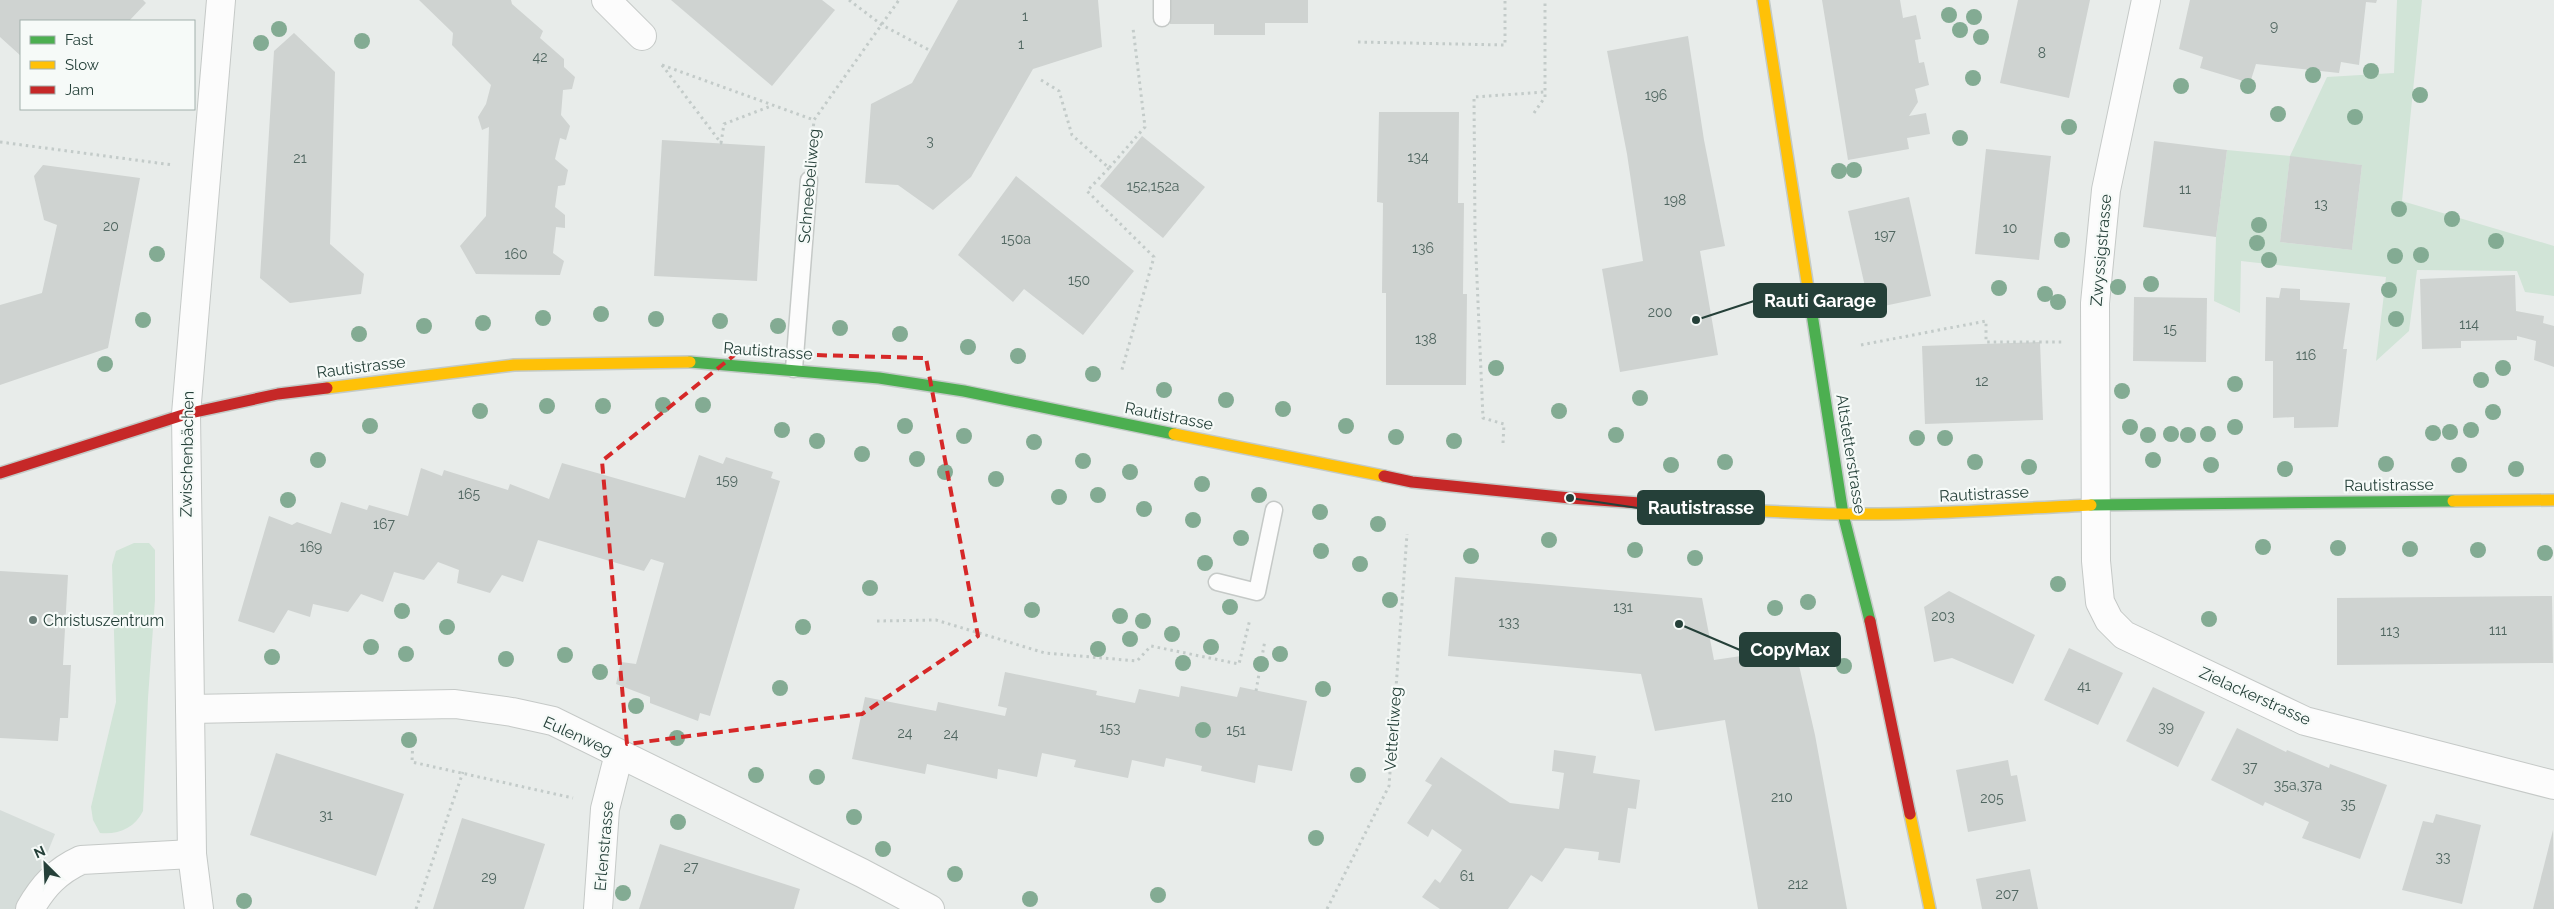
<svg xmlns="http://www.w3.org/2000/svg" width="2554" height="909" font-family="Raleway,sans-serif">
<rect width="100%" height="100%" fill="#e8ecea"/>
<!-- built -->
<path fill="#d6ddda" d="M0 810 55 834 40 871 18 909H0Z"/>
<!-- green -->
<g fill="#d1e4d7" fill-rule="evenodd">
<path d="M2397 0H2422L2402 201 2554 246V296L2525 292 2517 271 2417 270 2409 331 2376 361 2386 277 2241 261 2240 313 2214 301 2216 237 2227 150 2290 156 2327 77 2394 73ZM2290 157 2362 165 2352 250 2280 242Z"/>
<path d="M134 543H149L155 550V600L148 698 143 811C135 828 118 835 100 833L93 820 91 807 116 702 112 565 116 551Z"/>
</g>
<!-- building -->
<g fill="#cfd3d1">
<path d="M0 0H143L146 3 129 21H21V56L0 37Z"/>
<path d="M419 0H511L512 4 543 31 540 38 564 59V67L575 77 572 89 563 90 561 115 570 126 566 140 560 138 555 159 568 170 565 185 558 186 555 207 565 215V228L556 227 553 253 564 261 560 275 476 274 460 246 486 216 489 127 482 130 478 117 486 104 491 85 452 45 453 33Z"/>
<path d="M671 0H822L835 10 772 86Z"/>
<path d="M958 0H1098L1102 47 1033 69 971 177 933 210 898 185 865 183 871 104 912 83Z"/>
<path d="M1170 0H1308V23H1265V35H1214V24H1170Z"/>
<path d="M1822 0H1900L1903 18 1916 15 1921 39 1915 40 1919 63 1924 62 1929 85 1915 89 1918 102 1909 116 1926 113 1930 134 1907 138 1909 149 1848 160Z"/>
<path d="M2018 0H2090L2069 98 2000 83Z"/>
<path d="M2190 0H2377L2376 3 2366 2 2359 65 2341 62 2339 73 2256 64 2250 83 2200 68 2203 57 2179 49Z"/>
<path d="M294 33 335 72 330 244 364 274 361 294 290 303 260 278 274 51Z"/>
<path d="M1688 36 1704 140 1725 246 1700 251 1718 355 1620 372 1602 269 1643 261 1627 154 1607 51Z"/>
<path d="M1379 112H1459L1458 203H1464L1463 294H1467L1466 385H1386V293H1382L1383 203 1377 202Z"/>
<path d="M1142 136 1205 187 1163 238 1100 186Z"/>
<path d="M662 140 765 146 757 281 654 276Z"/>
<path d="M2154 141 2227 150 2216 237 2143 227Z"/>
<path d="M1986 149 2051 156 2039 260 1975 254Z"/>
<path d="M2290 156 2362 165 2352 250 2280 242Z"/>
<path d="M43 165 140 178 108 348 0 385V305L42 293 57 225 44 220 34 176Z"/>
<path d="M1016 176 1134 271 1083 335 1024 289 1013 302 958 255Z"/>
<path d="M1909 197 1931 296 1870 309 1848 211Z"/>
<path d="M2515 275 2516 311 2544 316 2543 323 2554 326V367L2534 360 2536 341 2517 336V340L2461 341V348L2422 349 2420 279Z"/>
<path d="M2281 288 2300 289V300L2350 303 2343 349H2347L2338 427 2294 428V417L2273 418V361H2265L2266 297 2279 298Z"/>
<path d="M2134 297 2207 298 2206 362 2133 361Z"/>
<path d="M2040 342 2043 420 1925 424 1922 346Z"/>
<path d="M699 455 723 464 726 457 773 472 771 478 780 481 710 716 700 713 698 721 650 703V697L616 684 621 662 636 664 664 563 651 559 644 571 538 540 523 582 502 575 490 593 457 583 459 570 438 562 424 580 394 572 383 602 361 594 348 612 313 604 310 617 288 610 274 633 238 621 269 516 292 525 297 522 331 534 341 502 367 510 369 505 408 516 421 468 442 476 444 470 508 490 510 484 549 499 562 463 685 498Z"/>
<path d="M0 571 68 575 63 665H71L68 718H60L58 741 0 738Z"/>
<path d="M1455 577 1702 598 1714 660 1795 648 1815 735 1847 909H1758L1725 720 1655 731 1641 674 1448 656Z"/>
<path d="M1949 591 2035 635 2013 684 1952 658 1934 662 1924 607Z"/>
<path d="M2552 596 2553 663 2337 665V598Z"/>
<path d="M2069 648 2123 673 2098 725 2044 700Z"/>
<path d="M1005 672 1097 691 1096 695 1135 703 1139 689 1179 697 1181 686 1237 697 1240 687 1307 701 1292 771 1258 765 1255 783 1201 771 1202 766 1166 758 1164 767 1132 760 1128 778 1074 767 1076 760 1042 753 1037 777 998 769 997 779 927 764 925 774 852 759 865 697 936 711 938 702 1005 716 1007 708 998 706Z"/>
<path d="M2153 687 2205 712 2178 767 2126 741Z"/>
<path d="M2237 728 2286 752 2287 750 2329 768 2330 764 2387 785 2360 859 2302 838 2309 822 2265 802 2263 806 2211 780Z"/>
<path d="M1554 750 1596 756 1593 773 1640 780 1636 809 1628 808 1620 863 1598 860 1599 852 1565 848 1542 882 1531 875 1508 909H1440L1422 897 1435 879 1440 883 1462 850 1432 829 1428 837 1407 823 1432 785 1425 781 1441 757 1510 803 1559 809 1564 773 1552 771Z"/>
<path d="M276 753 404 794 376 876 250 835Z"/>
<path d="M2008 760 2011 776 2017 775 2026 821 1968 832 1956 770Z"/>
<path d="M2436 814 2481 825 2462 904 2402 890 2423 821 2433 823Z"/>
<path d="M462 818 545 844 524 909H433Z"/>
<path d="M2553 830 2554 909H2533Z"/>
<path d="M660 844 800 889 794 909H639Z"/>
<path d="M2030 869 2038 909H1982L1976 879Z"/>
</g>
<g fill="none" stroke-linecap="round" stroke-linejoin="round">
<!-- lane casing -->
<g stroke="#c5c9c7" stroke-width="19">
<g id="lane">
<path d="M1162 18V0"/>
<path d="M794 369 809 180"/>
<path d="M1217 582 1257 592 1274 510"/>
</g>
</g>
<!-- street casing -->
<g stroke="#c5c9c7" stroke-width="30">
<g id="street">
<path d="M606 0 642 36"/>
<path d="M2146 0 2106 190 2095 303 2096 561 2100 602 2109 620 2124 635 2305 721 2554 785"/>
<path d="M190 709 455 704 512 712 553 721 862 873 930 909"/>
<path d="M30 909C43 886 57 871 81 860L192 854"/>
<path d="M199 909 192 854 186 414 221 0"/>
<path d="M598 909 605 809 619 754"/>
</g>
</g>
<!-- fast casing -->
<g stroke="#c3cac7" stroke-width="14">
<g id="fast">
<path d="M1810 301 1843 514 1870 621"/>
<path d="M690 362 879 378 964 391 1174 434"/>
<path d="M2091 505 2453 501"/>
</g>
</g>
<!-- slow casing -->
<g stroke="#c3cac7" stroke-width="14">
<g id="slow">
<path d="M1763 0 1810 301"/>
<path d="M327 388 514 365 690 362"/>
<path d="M1174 434 1384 476"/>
<path d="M2453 501 2554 500"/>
<path d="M1668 505C1726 509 1783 513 1842 514 1925 515 2008 509 2091 505"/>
<path d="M1910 814 1930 909"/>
</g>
</g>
<!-- jam casing -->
<g stroke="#c3cac7" stroke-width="14">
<g id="jam">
<path d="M0 473 186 414 278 394 327 388"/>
<path d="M1384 476 1412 482 1570 498 1668 505"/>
<path d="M1870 621 1910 814"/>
</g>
</g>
<!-- path -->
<g stroke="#c3cbc9" stroke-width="3" stroke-dasharray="2.5 4" stroke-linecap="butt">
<path d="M849 0 882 25 931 51"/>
<path d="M1358 42 1505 45V0"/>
<path d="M662 65 814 120"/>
<path d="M662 65 721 143 724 124 771 106"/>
<path d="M1041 80 1059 91 1072 135 1109 168 1145 127 1133 28"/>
<path d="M1534 113 1545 97V0"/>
<path d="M0 142 173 165"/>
<path d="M811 152 814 120 899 0"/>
<path d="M1109 168 1087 191 1154 257 1121 373"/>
<path d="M1861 345 1986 321V342H2062"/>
<path d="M1503 443 1504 424 1483 418 1475 233 1474 97 1545 92"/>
<path d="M877 621 936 620 1045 653 1137 661 1151 646 1239 664 1250 619"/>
<path d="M1256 691 1265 640"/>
<path d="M413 738 412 762 573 798"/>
<path d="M416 909 463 772"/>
<path d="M1327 909 1389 786 1407 534"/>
</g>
<!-- lane -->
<use href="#lane" stroke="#fcfcfc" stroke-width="16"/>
<!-- street -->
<use href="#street" stroke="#fcfcfc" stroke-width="28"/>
<!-- fast -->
<use href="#fast" stroke="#4caf50" stroke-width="11"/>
<!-- slow -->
<use href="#slow" stroke="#ffc107" stroke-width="11"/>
<!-- jam -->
<use href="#jam" stroke="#c62828" stroke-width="11"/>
</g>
<!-- trees -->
<g fill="#83ab93">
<circle cx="1949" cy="15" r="8"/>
<circle cx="1974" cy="17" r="8"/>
<circle cx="279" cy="29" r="8"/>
<circle cx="1960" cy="30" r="8"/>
<circle cx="1981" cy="37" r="8"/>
<circle cx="362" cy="41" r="8"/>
<circle cx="261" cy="43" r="8"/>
<circle cx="2371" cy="71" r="8"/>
<circle cx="2313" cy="75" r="8"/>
<circle cx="1973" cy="78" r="8"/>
<circle cx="2181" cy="86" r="8"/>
<circle cx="2248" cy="86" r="8"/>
<circle cx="2420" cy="95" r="8"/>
<circle cx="2278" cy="114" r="8"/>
<circle cx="2355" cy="117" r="8"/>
<circle cx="2069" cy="127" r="8"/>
<circle cx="1960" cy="138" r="8"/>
<circle cx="1854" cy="170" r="8"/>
<circle cx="1839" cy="171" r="8"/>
<circle cx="2399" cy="209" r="8"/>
<circle cx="2452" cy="219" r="8"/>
<circle cx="2259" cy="225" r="8"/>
<circle cx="2062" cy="240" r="8"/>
<circle cx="2496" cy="241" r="8"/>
<circle cx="2257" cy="243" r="8"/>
<circle cx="157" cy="254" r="8"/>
<circle cx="2421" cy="255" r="8"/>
<circle cx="2395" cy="256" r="8"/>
<circle cx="2269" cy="260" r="8"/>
<circle cx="2151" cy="284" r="8"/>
<circle cx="2118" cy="287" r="8"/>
<circle cx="1999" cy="288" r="8"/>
<circle cx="2389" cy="290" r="8"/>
<circle cx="2045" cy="294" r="8"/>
<circle cx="2058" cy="302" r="8"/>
<circle cx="601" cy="314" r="8"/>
<circle cx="543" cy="318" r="8"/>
<circle cx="656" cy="319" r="8"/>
<circle cx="2396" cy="319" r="8"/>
<circle cx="143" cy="320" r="8"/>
<circle cx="720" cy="321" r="8"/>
<circle cx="483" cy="323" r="8"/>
<circle cx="424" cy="326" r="8"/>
<circle cx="778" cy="326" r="8"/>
<circle cx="840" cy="328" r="8"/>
<circle cx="359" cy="334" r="8"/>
<circle cx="900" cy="334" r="8"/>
<circle cx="968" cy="347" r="8"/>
<circle cx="1018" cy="356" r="8"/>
<circle cx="105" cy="364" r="8"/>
<circle cx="1496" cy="368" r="8"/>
<circle cx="2503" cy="368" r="8"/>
<circle cx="1093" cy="374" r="8"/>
<circle cx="2481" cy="380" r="8"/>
<circle cx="2235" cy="384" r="8"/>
<circle cx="1164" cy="390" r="8"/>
<circle cx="2122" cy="391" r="8"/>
<circle cx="1640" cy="398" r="8"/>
<circle cx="1226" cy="400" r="8"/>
<circle cx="663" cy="405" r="8"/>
<circle cx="703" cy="405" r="8"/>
<circle cx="547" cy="406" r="8"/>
<circle cx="603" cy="406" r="8"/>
<circle cx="1283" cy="409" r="8"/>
<circle cx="480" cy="411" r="8"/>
<circle cx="1559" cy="411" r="8"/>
<circle cx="2493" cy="412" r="8"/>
<circle cx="370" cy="426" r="8"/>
<circle cx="905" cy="426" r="8"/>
<circle cx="1346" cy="426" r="8"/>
<circle cx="2130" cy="427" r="8"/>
<circle cx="2235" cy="427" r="8"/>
<circle cx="782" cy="430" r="8"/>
<circle cx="2471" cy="430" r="8"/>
<circle cx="2450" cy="432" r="8"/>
<circle cx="2433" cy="433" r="8"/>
<circle cx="2171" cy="434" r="8"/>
<circle cx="2208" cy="434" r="8"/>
<circle cx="1616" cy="435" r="8"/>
<circle cx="2148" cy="435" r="8"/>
<circle cx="2188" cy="435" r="8"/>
<circle cx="964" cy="436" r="8"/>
<circle cx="1396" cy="437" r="8"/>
<circle cx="1917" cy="438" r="8"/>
<circle cx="1945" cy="438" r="8"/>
<circle cx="817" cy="441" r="8"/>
<circle cx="1454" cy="441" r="8"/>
<circle cx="1034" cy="442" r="8"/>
<circle cx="862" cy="454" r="8"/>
<circle cx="917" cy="459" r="8"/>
<circle cx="318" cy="460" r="8"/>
<circle cx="2153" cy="460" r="8"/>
<circle cx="1083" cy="461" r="8"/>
<circle cx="1725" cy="462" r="8"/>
<circle cx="1975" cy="462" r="8"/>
<circle cx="2386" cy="464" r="8"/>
<circle cx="1671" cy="465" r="8"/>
<circle cx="2211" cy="465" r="8"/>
<circle cx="2459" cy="465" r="8"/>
<circle cx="2029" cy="467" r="8"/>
<circle cx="2285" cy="469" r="8"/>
<circle cx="2516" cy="469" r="8"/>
<circle cx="945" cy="472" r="8"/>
<circle cx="1130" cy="472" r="8"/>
<circle cx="996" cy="479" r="8"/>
<circle cx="1202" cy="484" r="8"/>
<circle cx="1098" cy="495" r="8"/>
<circle cx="1259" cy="495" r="8"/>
<circle cx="1059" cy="497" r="8"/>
<circle cx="288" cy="500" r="8"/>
<circle cx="1144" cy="509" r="8"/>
<circle cx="1320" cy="512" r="8"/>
<circle cx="1193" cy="520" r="8"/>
<circle cx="1378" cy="524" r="8"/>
<circle cx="1241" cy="538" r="8"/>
<circle cx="1549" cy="540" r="8"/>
<circle cx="2263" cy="547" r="8"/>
<circle cx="2338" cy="548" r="8"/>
<circle cx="2410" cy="549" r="8"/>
<circle cx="1635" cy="550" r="8"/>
<circle cx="2478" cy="550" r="8"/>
<circle cx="1321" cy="551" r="8"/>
<circle cx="2545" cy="553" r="8"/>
<circle cx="1471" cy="556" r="8"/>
<circle cx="1695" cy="558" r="8"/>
<circle cx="1205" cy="563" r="8"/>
<circle cx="1360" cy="564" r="8"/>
<circle cx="2058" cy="584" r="8"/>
<circle cx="870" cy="588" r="8"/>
<circle cx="1390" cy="600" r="8"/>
<circle cx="1808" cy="602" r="8"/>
<circle cx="1230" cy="607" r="8"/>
<circle cx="1775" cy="608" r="8"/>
<circle cx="1032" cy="610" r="8"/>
<circle cx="402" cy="611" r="8"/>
<circle cx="1120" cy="616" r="8"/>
<circle cx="2209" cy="619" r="8"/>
<circle cx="1143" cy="621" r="8"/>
<circle cx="447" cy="627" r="8"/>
<circle cx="803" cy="627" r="8"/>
<circle cx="1172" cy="634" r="8"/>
<circle cx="1130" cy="639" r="8"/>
<circle cx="371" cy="647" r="8"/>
<circle cx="1211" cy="647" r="8"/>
<circle cx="1098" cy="649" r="8"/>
<circle cx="406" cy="654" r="8"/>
<circle cx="1280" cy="654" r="8"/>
<circle cx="565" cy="655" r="8"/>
<circle cx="272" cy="657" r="8"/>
<circle cx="506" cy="659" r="8"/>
<circle cx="1183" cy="663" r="8"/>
<circle cx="1261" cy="664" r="8"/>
<circle cx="1844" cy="666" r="8"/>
<circle cx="600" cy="672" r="8"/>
<circle cx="780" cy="688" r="8"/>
<circle cx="1323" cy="689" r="8"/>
<circle cx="636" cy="706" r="8"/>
<circle cx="1203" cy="730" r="8"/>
<circle cx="677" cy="738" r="8"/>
<circle cx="409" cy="740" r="8"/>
<circle cx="756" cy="775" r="8"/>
<circle cx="1358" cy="775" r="8"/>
<circle cx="817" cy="777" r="8"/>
<circle cx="854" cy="817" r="8"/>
<circle cx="678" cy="822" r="8"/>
<circle cx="1316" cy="838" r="8"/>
<circle cx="883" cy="849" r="8"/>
<circle cx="955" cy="874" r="8"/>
<circle cx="623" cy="893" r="8"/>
<circle cx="1158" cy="895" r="8"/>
<circle cx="1030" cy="899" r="8"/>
<circle cx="244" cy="901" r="8"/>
</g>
<!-- marked area -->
<path fill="none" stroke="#d62828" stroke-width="4" stroke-dasharray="10 6" stroke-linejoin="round" d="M737 353 926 358 978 636 862 714 627 744 602 461Z"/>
<!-- markers -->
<circle fill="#697c77" stroke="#f6faf8" stroke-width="2" cx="33" cy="620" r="5"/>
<g text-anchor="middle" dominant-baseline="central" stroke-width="4.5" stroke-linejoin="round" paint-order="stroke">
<!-- number labels -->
<g font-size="14" fill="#506660">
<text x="1025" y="16">1</text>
<text x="2274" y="26">9</text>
<text x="1021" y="44">1</text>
<text x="2042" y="53">8</text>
<text x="540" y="57">42</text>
<text x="1656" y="95">196</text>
<text x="930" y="141">3</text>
<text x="1418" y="157">134</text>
<text x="300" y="158">21</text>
<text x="1153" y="186">152,152a</text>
<text x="2185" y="189">11</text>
<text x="1675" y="200">198</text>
<text x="2321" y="204">13</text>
<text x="111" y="226">20</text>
<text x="2010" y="228">10</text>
<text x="1885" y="235">197</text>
<text x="1016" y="239">150a</text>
<text x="1423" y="248">136</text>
<text x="516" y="254">160</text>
<text x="1079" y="280">150</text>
<text x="1660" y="312">200</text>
<text x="2469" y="324">114</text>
<text x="2170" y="329">15</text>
<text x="1426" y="339">138</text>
<text x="2306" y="355">116</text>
<text x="1982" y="381">12</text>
<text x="727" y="480">159</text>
<text x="469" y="494">165</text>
<text x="384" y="524">167</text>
<text x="311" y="547">169</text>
<text x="1623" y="607">131</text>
<text x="1943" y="616">203</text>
<text x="1509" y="622">133</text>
<text x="2498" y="630">111</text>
<text x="2390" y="631">113</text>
<text x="2084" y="686">41</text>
<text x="2166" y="727">39</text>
<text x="1110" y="728">153</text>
<text x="1236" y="730">151</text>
<text x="905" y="733">24</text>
<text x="951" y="734">24</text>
<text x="2250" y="767">37</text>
<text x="2298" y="785">35a,37a</text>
<text x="1782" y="797">210</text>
<text x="1992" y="798">205</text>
<text x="2348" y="804">35</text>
<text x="326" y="815">31</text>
<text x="2443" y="857">33</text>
<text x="691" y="867">27</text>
<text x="1467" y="876">61</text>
<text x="489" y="877">29</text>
<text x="1798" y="884">212</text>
<text x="2007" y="894">207</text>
</g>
<!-- street labels -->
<g font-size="16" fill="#254039" stroke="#f6faf8">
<text transform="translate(809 186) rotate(-85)">Schneebeliweg</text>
<text transform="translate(2101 250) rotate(-85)">Zwyssigstrasse</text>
<text transform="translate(768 351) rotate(4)">Rautistrasse</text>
<text transform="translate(361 367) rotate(-7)">Rautistrasse</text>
<text transform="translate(1169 416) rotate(11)">Rautistrasse</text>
<text transform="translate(187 454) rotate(-89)">Zwischenbächen</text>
<text transform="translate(1851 454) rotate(81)">Altstetterstrasse</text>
<text transform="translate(2389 485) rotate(-1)">Rautistrasse</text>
<text transform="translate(1984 494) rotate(-3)">Rautistrasse</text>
<text transform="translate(2255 696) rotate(24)">Zielackerstrasse</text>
<text transform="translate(1393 729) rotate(-86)">Vetterliweg</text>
<text transform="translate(578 736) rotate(24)">Eulenweg</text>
<text transform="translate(604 846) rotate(-85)">Erlenstrasse</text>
</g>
<!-- poi labels -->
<g font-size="16" fill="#254039" stroke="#f6faf8" text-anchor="start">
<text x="43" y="620">Christuszentrum</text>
</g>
</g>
<!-- callouts -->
<path fill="none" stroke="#254039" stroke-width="2" d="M1696 320L1754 301M1570 498L1638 508M1679 624L1740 650"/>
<g fill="#254039" stroke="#f6faf8" stroke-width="2">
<circle cx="1696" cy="320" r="5"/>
<circle cx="1570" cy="498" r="5"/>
<circle cx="1679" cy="624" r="5"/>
</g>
<g fill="#254039" stroke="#254039" stroke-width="2">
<rect x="1754" y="284" width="132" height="33" rx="5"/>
<rect x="1638" y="491" width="126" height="33" rx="5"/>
<rect x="1740" y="633" width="100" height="33" rx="5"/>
</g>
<g font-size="18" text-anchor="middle" font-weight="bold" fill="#fff">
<text x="1820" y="307">Rauti Garage</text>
<text x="1701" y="514">Rautistrasse</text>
<text x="1790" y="656">CopyMax</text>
</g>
<!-- legend -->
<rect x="20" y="20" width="175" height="90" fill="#f6faf8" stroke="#a2b0ac"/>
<rect x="30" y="36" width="25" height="8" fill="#4caf50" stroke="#a2b0ac"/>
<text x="65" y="45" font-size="15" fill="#254039">Fast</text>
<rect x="30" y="61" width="25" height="8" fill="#ffc107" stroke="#a2b0ac"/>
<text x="65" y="70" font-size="15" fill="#254039">Slow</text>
<rect x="30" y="86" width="25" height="8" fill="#c62828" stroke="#a2b0ac"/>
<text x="65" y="95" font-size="15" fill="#254039">Jam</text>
<!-- north arrow -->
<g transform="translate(45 864) rotate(336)" stroke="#f6faf8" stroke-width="4" paint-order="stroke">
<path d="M0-4L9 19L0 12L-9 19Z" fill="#254039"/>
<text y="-8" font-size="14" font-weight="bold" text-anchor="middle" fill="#254039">N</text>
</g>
</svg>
